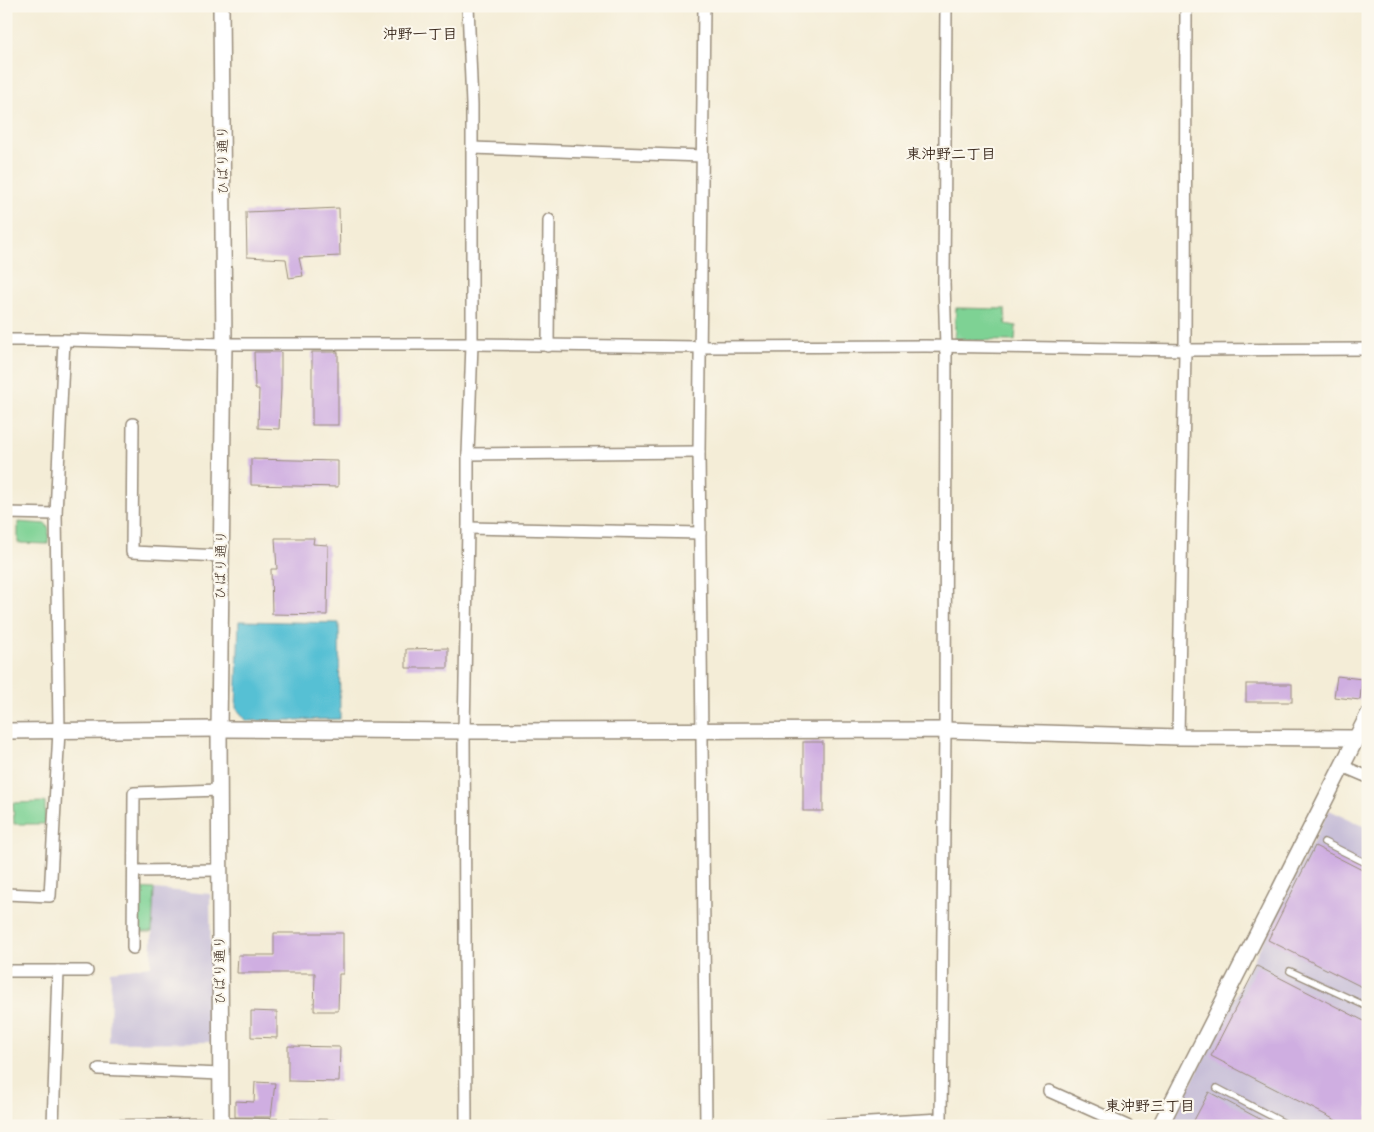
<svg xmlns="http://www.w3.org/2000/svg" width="1374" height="1132" font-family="Sriracha,'Klee One',sans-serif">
<rect width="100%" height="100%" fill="#fbf7ec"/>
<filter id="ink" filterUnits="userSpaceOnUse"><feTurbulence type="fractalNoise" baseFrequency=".02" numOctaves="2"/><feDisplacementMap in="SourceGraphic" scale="10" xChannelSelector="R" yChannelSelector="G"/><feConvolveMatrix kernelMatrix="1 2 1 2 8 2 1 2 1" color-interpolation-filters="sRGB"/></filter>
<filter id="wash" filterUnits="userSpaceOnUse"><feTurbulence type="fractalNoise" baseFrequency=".0096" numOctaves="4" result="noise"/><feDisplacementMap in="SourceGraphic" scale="20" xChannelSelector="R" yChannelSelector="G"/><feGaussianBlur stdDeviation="1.12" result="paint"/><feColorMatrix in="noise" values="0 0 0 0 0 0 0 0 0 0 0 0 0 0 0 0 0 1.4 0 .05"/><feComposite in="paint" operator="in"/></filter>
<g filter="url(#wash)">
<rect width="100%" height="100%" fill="#f4edd7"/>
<!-- industrial -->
<g fill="#c8bfd8">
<path d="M1329 810 1368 828V1126H1170Z"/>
<path d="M154 889 210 894 212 1042 110 1043 111 971 151 966Z"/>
</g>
<!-- green -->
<g fill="#7ed294" stroke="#5c7e59">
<path d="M956 308 1005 309 1006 324 1016 326 1015 341 954 340Z"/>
<path d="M18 522 46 524 49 529 48 544 18 543Z"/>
<path d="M45 802V824H14L13 803Z"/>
<path d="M135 888 154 889 152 932H137Z"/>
</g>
<!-- water -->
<path fill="#57c0d4" stroke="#497579" d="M239 621 339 623 340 719 247 721 236 708Z"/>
<g id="blocks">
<!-- building -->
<g fill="#cfaee1">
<path d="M339 208 340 256 299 258 303 276 289 278 286 259 247 257 246 212Z"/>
<path d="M254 352H281V389L279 429 258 428 259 389H255Z"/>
<rect x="312" y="352" width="26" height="73"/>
<path d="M251 459 338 461V487L251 485Z"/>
<path d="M275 538H314L313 544 328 545 327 615 272 614 271 569H277Z"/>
<path d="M448 648V668H406V649Z"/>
<path d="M1337 676 1362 679 1360 700 1334 697Z"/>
<rect x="1246" y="684" width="46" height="18"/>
<rect x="803" y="742" width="20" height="69"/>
<path d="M1315 846 1368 873V990L1268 940Z"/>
<path d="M274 933H343V974H339L338 1011H314L315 973H237L238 955H274Z"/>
<path d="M1257 966 1368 1023V1126H1347L1211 1056Z"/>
<path d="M251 1011 277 1012V1038L251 1037Z"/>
<path d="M288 1046 340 1047 339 1082 288 1081Z"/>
<path d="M255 1082 275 1083 271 1117H235V1101L254 1102Z"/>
<path d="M1209 1092 1273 1126H1191Z"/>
</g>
</g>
</g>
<g filter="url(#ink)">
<use href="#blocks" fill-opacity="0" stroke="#988c7a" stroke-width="1"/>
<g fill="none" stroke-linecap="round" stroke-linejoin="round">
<!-- service casing -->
<g stroke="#988c7a" stroke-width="8">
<g id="service">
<path d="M1324 842 1368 864"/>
<path d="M1290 971 1368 1007"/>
<path d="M1217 1088 1290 1126"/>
</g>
</g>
<!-- minor casing -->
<g stroke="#988c7a" stroke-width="14">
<g id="minor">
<path d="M704 6 699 452 706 1126"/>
<path d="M472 148 702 156"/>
<path d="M6 340H64L224 344H472L700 347 926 346 1185 350 1368 349"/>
<path d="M548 346 549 220"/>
<path d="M133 424 132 552 221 556"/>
<path d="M468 454 699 452"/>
<path d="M6 513 56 514"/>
<path d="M468 528 700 533"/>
<path d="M1178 737 1185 350 1186 6"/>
<path d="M1342 766 1368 777"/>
<path d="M134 871 219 870"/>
<path d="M6 894 50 896 59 731 56 514 64 340"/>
<path d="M133 948 134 793 219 790"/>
<path d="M6 971H87"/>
<path d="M99 1069 221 1074"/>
<path d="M1049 1091 1127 1126"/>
<path d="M53 1126 58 971"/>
<path d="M110 1126 221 1124 333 1126"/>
<path d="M466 1126 464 731 468 528V454L472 344V105L468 6"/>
<path d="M816 1126 941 1119"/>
<path d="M938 1126 941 1119 945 730 946 347 944 283 946 6"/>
</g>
</g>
<!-- tertiary casing -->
<g stroke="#988c7a" stroke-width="18">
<g id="tertiary">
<path d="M6 731 219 729 464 731 945 730 1178 737 1356 738 1368 735"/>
<path d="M221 1126 219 729 224 344 221 6"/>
<path d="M1160 1126 1368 715"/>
</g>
</g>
<!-- service -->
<use href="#service" stroke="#fff" stroke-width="5.5"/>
<!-- minor -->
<use href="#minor" stroke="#fff" stroke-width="11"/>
<!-- tertiary -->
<use href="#tertiary" stroke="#fff" stroke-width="15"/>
</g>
</g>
<g text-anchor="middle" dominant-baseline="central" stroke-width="4.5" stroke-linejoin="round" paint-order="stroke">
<!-- street labels -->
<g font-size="14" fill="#3b2a1e" stroke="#fbf7ec">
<text transform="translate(223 160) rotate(-91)">ひばり通り</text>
<text transform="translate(221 565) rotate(-89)">ひばり通り</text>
<text transform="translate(220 970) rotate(-91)">ひばり通り</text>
</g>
<!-- neighbourhood labels -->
<g font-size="15" font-weight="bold" fill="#3b2a1e" stroke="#fbf7ec">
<text x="420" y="34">沖野一丁目</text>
<text x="951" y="154">東沖野二丁目</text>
<text x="1150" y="1106">東沖野三丁目</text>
</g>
</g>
<!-- margin -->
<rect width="1374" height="1132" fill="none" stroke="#fbf7ec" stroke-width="25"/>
</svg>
